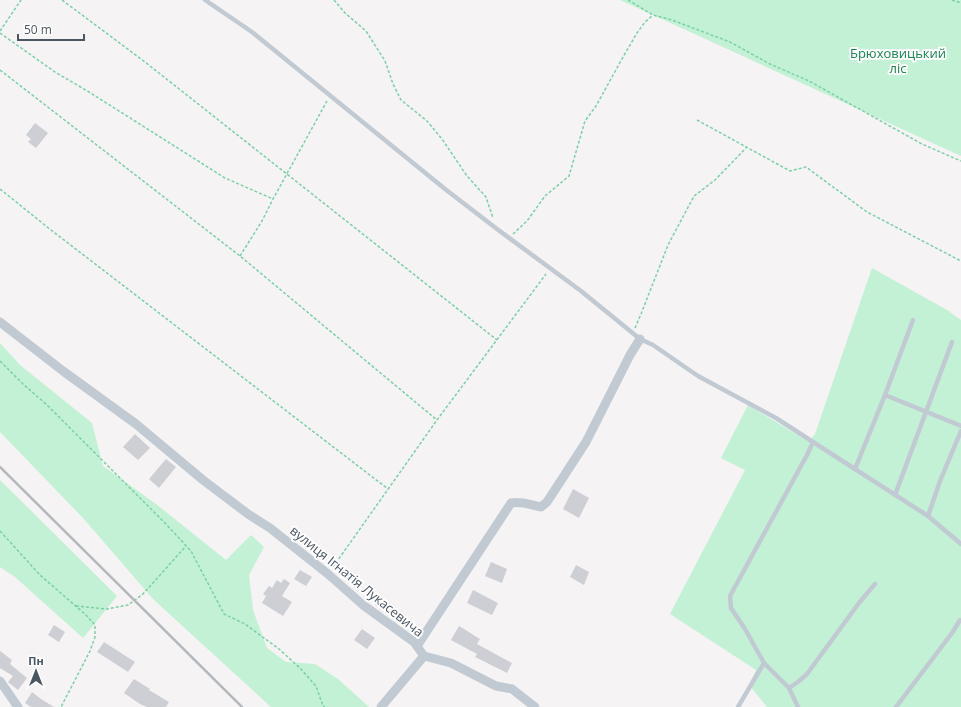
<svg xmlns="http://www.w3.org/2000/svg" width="961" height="707" font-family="'Open Sans',sans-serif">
<rect width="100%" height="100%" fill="#f5f3f3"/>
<!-- green -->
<g fill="#c3f1d5">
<path d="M620 0H961V156L653 15Z"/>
<path d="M872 268 947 310 961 320V707H767L755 692 749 685 756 670 670 614 745 470 721 458 748 405 809 442 815 434Z"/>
<path d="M0 343 20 365 92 423 103 466 156 504 226 560 251 535 264 547 249 575 253 610 267 648 286 662 315 664 338 679 369 707H271L153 599 83 518 0 432Z"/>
<path d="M0 480 117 596 83 638 15 577 0 567Z"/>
</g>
<!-- building -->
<g fill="#cdcfd5">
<path d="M35 123 48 133 36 148 28 142 31 139 26 135Z"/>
<path d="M135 434 150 448 138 460 123 447Z"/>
<path d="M166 459 176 467 159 488 149 479Z"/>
<path d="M573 489 589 498 579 518 563 509Z"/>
<path d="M491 562 507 569 502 583 485 576Z"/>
<path d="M576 565 589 572 584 585 570 577Z"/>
<path d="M300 570 312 577 306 586 294 579Z"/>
<path d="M284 579 290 583 282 596 292 602 283 616 262 603 266 596 263 594 269 586 272 588 277 580 281 583Z"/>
<path d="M473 590 498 603 492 615 467 603Z"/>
<path d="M54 625 65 632 59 642 48 635Z"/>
<path d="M459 626 480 639 477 644 512 663 507 673 475 657 477 654 451 640Z"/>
<path d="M362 629 375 638 367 649 354 640Z"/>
<path d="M104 642 135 662 128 672 97 652Z"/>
<path d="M0 651 12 660 10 664 27 678 18 690 8 682 13 676 0 668Z"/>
<path d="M134 679 150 689 149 690 169 702 166 707H147L140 704 124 693Z"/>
<path d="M32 692 41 699 54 707H31L25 703Z"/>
</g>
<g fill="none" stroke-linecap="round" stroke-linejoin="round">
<!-- path -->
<g stroke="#7ad0a6" stroke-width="1.5" stroke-dasharray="3 2" stroke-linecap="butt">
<path d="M62 0 145 62 497 340"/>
<path d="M334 0 345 13 366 31 385 61 393 84 401 100 427 121 442 139 467 176 486 197 493 218"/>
<path d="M628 0 653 15 672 20 730 42 770 64 809 81 922 144 961 161"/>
<path d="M952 0 961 3"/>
<path d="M0 31 21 0"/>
<path d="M0 33 55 72 89 92 225 178 273 199"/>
<path d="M0 70 240 256 437 420"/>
<path d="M697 120 790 171 806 167 867 212 961 261"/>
<path d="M0 189 51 230 388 489"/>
<path d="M513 234 527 221 545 196 569 176 585 121 596 106 623 57 637 33 645 22 653 15"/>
<path d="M240 256 262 221 273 199 327 101"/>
<path d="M635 328 641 314 668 245 694 196 715 180 746 148"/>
<path d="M0 361 23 384 47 405 164 522 191 551 224 614 245 624 279 649 301 669 316 686 323 706 325 707"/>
<path d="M0 531 40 575 86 615 95 625V637L90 651 61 707"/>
<path d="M333 567 437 420 546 274"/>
<path d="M76 606 107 609 128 605 143 594 186 546"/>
</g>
<!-- lane -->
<g stroke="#c1cad2" stroke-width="4.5">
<path d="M205 0 252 32 445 189 497 229 581 291 640 339 653 345 698 376 776 418 813 442 807 455 730 596 731 608 745 629 764 663 789 688 798 682 807 674 859 603 875 584"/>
<path d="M885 395 961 426"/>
<path d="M813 442 928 516 961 544"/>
<path d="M855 469 885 395 913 320"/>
<path d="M895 495 952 342"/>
<path d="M928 516 940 481 961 431"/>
<path d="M789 688 798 707"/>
<path d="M738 707 764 663"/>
<path d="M896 707 952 633 960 620"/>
</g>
<!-- street -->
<g stroke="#c1cad2" stroke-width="9">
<path d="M0 322 63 371 136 424 203 480 248 514 270 528 328 574 363 605 414 642 424 656 451 663 496 686 512 689 535 707"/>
<path d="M417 646 511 503C524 501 529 505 541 507L547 502 586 442 630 355 640 339"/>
<path d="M0 681 18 707"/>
<path d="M381 707 424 656"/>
</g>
<!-- rail -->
<path stroke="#b5b8bd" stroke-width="2.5" d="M0 467 242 707"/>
</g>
<g text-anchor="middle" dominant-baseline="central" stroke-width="4" stroke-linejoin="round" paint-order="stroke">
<!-- park labels -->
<g font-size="13" fill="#17864f" stroke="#fff">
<text x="898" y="53">Брюховицький<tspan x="898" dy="15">ліс</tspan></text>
</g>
<!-- street labels -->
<g font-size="13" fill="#4a5661" stroke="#fff">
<text transform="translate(357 581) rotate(39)">вулиця Ігнатія Лукасевича</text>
</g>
</g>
<!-- north arrow -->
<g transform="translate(36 671)" stroke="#ffffff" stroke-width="3" paint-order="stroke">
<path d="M0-3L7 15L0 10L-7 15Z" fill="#4a5661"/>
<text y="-6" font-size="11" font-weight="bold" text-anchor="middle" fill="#4a5661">Пн</text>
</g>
<!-- scale -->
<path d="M18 34v6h66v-6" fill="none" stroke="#4a5661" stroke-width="2"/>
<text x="24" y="34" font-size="12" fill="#4a5661" stroke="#ffffff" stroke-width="3" paint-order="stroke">50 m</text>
</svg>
